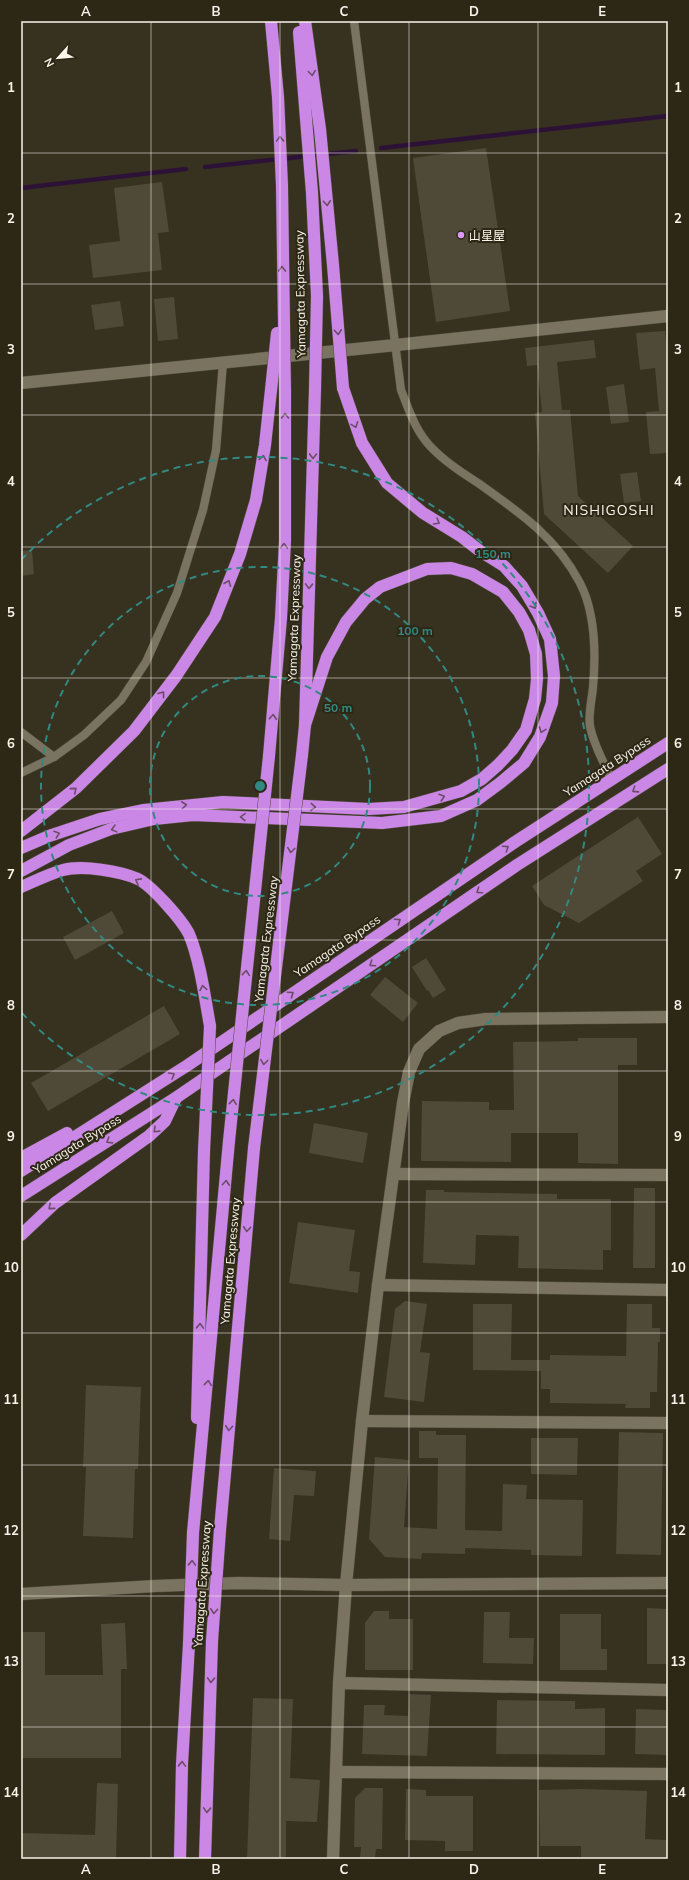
<svg xmlns="http://www.w3.org/2000/svg" width="689" height="1880" font-family="Mulish,'Noto Sans JP',sans-serif">
<rect width="100%" height="100%" fill="#373120"/>
<g fill="none" stroke-linecap="round" stroke-linejoin="round">
<!-- stream -->
<g stroke="#2d1237" stroke-width="4.5">
<path d="M381 148 668 116"/>
<path d="M205 167 356 151"/>
<path d="M21 188 186 169"/>
</g>
</g>
<!-- building -->
<g fill="#4f4937">
<path d="M486 148 510 311 436 322 413 158Z"/>
<path d="M162 182 169 232 158 233 162 270 93 278 89 245 120 241 114 188Z"/>
<path d="M174 297 178 339 158 341 154 299Z"/>
<path d="M120 301 124 326 95 330 91 305Z"/>
<path d="M665 331 668 360V453L650 454 646 412 659 411 655 368 640 370 636 333Z"/>
<path d="M594 340 596 358 557 362 562 410H570L578 496 633 546 608 573 544 514 535 413 542 412 537 365 527 366 525 348Z"/>
<path d="M624 384 629 422 611 424 606 387Z"/>
<path d="M637 472 641 501 624 503 620 474Z"/>
<path d="M32 550 34 574 21 576V551Z"/>
<path d="M638 817 662 854 636 871 643 881 579 923 544 905 532 886Z"/>
<path d="M112 911 124 933 75 960 63 937Z"/>
<path d="M426 958 446 990 433 998 428 990 427 991 412 967Z"/>
<path d="M385 977 418 1003 403 1022 370 995Z"/>
<path d="M164 1006 180 1034 48 1111 31 1083Z"/>
<path d="M578 1038H637V1065H618V1164L578 1163V1133H511V1162L421 1161 422 1101 489 1102V1110H514L513 1042 578 1041Z"/>
<path d="M314 1123 368 1133 363 1163 309 1153Z"/>
<path d="M634 1188H655V1268H633Z"/>
<path d="M426 1190H444V1192L557 1194V1199H611V1250H603V1270L518 1268 519 1236 476 1235 475 1265 423 1263Z"/>
<path d="M298 1222 355 1230 349 1271 360 1272 358 1293 289 1283Z"/>
<path d="M405 1301 427 1304 420 1352 430 1353 424 1402 384 1397 395 1309Z"/>
<path d="M473 1304H512L511 1360H550V1355L626 1356 627 1304H652V1328H660V1342H658L657 1392H650V1408H625L626 1404 550 1403V1389H541V1371L473 1370Z"/>
<path d="M86 1385 141 1387 138 1469H135L133 1538 83 1536 86 1467H83Z"/>
<path d="M419 1431H436V1435H466L465 1530 502 1531 503 1484 527 1485 526 1499 583 1500 582 1556 531 1555V1550L465 1548V1554L422 1553 421 1559 385 1557 369 1539 375 1457 409 1460 404 1527 437 1529 438 1458H419Z"/>
<path d="M619 1432 663 1433 661 1555 616 1554Z"/>
<path d="M531 1438H578L577 1475 531 1474Z"/>
<path d="M274 1468 316 1471 314 1496 294 1495 290 1541 269 1539Z"/>
<path d="M647 1608 668 1609V1664H647Z"/>
<path d="M374 1611H389V1619H413V1670H365V1623Z"/>
<path d="M484 1612H510L509 1638H534L533 1664 483 1663Z"/>
<path d="M560 1614H601V1649H607V1670H560Z"/>
<path d="M125 1623 127 1669H121V1758H21V1632H45V1675H103L101 1624Z"/>
<path d="M409 1694 431 1695 427 1756 362 1754 364 1705H385L384 1715 408 1716Z"/>
<path d="M253 1698 293 1699 290 1778 320 1780 317 1822 286 1821V1859H247Z"/>
<path d="M497 1700 575 1701V1709L605 1708V1755L496 1754Z"/>
<path d="M636 1709 668 1710V1755L635 1754Z"/>
<path d="M97 1783 118 1784 116 1859H21V1833L95 1835Z"/>
<path d="M365 1788H383L382 1849H376L375 1859H360L361 1847H354L355 1798Z"/>
<path d="M406 1789 426 1790V1796H473V1851H445V1841L405 1840Z"/>
<path d="M583 1789 647 1791 645 1839 668 1840V1859H581V1846H540L539 1790Z"/>
</g>
<g fill="none" stroke-linecap="round" stroke-linejoin="round">
<!-- lane casing -->
<g stroke="#524e3e" stroke-width="9">
<g id="lane">
<path d="M354 21 401 390C409 410 415 430 430 446 444 461 461 472 478 483 519 512 556 537 580 583 596 614 596 653 593 687 592 699 588 714 590 726 593 744 604 762 611 779"/>
<path d="M21 732 54 757"/>
<path d="M21 773 54 757 84 735 121 700 146 662 177 593 203 510 216 450 223 362"/>
</g>
</g>
<!-- street casing -->
<g stroke="#524e3e" stroke-width="13">
<g id="street">
<path d="M21 383 396 345 668 316"/>
<path d="M394 1174 668 1175"/>
<path d="M378 1285 668 1290"/>
<path d="M362 1421 668 1423"/>
<path d="M339 1683 668 1690"/>
<path d="M336 1772 668 1774"/>
<path d="M333 1859 339 1683 346 1585 362 1421 378 1285 403 1103 409 1072 419 1049 439 1031 458 1023 486 1019 668 1017"/>
</g>
</g>
<!-- secondary casing -->
<g stroke="#524e3e" stroke-width="13">
<path id="secondary" d="M21 1594 155 1586 238 1583 346 1585 668 1583"/>
</g>
<!-- highway casing -->
<g stroke="#524e3e" stroke-width="13">
<g id="highway">
<path d="M302 755 305 725 315 389"/>
<path d="M269 756 281 618 285 541V392"/>
<path d="M21 831 76 788 134 731 176 676 215 617 240 554 256 500 265 445 271 390"/>
<path d="M21 848 49 836 100 819 144 810 223 802 369 809 404 807 461 791 482 779 498 765 512 750 526 730 535 699 537 679 536 654 529 630 519 612 503 592 472 574 451 568 427 569 380 587 365 599 346 622 327 657 305 725"/>
<path d="M21 871 69 845 111 829 154 819 193 815 382 823 441 816 477 800 500 783 524 763 540 737 552 703 554 676 550 639 538 613 522 586 504 566 480 551 462 537 423 513 387 483 362 443 343 388"/>
<path d="M21 887C35 881 49 874 63 870 82 865 120 871 138 879 152 886 182 920 189 934 200 960 205 998 210 1026"/>
<path d="M21 1158 67 1133"/>
<path d="M21 1171 188 1065 515 842 668 743"/>
<path d="M21 1196 177 1097 517 865 668 769"/>
<path d="M21 1235 55 1203 149 1136 165 1121 176 1098"/>
<path d="M197 1418 204 1151"/>
<path d="M220 1530 254 1148"/>
<path d="M193 1533 229 1141"/>
<path d="M180 1859 182 1764 189 1644"/>
<path d="M205 1859 212 1641"/>
</g>
</g>
<!-- lane -->
<use href="#lane" stroke="#7a7360" stroke-width="8"/>
<!-- street -->
<use href="#street" stroke="#7a7360" stroke-width="12"/>
<!-- secondary -->
<use href="#secondary" stroke="#7a7360" stroke-width="12"/>
<!-- highway -->
<use href="#highway" stroke="#cb87e5" stroke-width="12"/>
<!-- highway-bridge casing -->
<g stroke="#524e3e" stroke-width="13" stroke-linecap="butt">
<g id="highway-bridge">
<path d="M271 21 278 97 282 186 285 392"/>
<path d="M305 21 320 129 333 265 343 388"/>
<path d="M299 32 312 193 317 296 315 389"/>
<path d="M271 390 277 333"/>
<path d="M229 1141 269 756"/>
<path d="M254 1148 302 755"/>
<path d="M204 1151 210 1026"/>
<path d="M212 1641 220 1530"/>
<path d="M189 1644 193 1533"/>
</g>
</g>
<!-- highway-bridge -->
<use href="#highway-bridge" stroke="#cb87e5" stroke-width="12"/>
</g>
<!-- one-way arrows -->
<defs><path id="oneway-chevron" d="M-2-3.5L2.5 0L-2 3.5" fill="none" stroke-width="1.6" stroke-linecap="round" stroke-linejoin="round"/></defs>
<g stroke="#6c4d69">
<use href="#oneway-chevron" transform="translate(312 73) rotate(82)"/>
<use href="#oneway-chevron" transform="translate(280 139) rotate(-92)"/>
<use href="#oneway-chevron" transform="translate(327 203) rotate(85)"/>
<use href="#oneway-chevron" transform="translate(282 269) rotate(-90)"/>
<use href="#oneway-chevron" transform="translate(338 332) rotate(86)"/>
<use href="#oneway-chevron" transform="translate(285 416) rotate(-90)"/>
<use href="#oneway-chevron" transform="translate(355 425) rotate(69)"/>
<use href="#oneway-chevron" transform="translate(313 456) rotate(91)"/>
<use href="#oneway-chevron" transform="translate(263 458) rotate(-81)"/>
<use href="#oneway-chevron" transform="translate(437 522) rotate(31)"/>
<use href="#oneway-chevron" transform="translate(284 546) rotate(-88)"/>
<use href="#oneway-chevron" transform="translate(228 583) rotate(-68)"/>
<use href="#oneway-chevron" transform="translate(309 586) rotate(92)"/>
<use href="#oneway-chevron" transform="translate(534 606) rotate(59)"/>
<use href="#oneway-chevron" transform="translate(162 694) rotate(-53)"/>
<use href="#oneway-chevron" transform="translate(273 717) rotate(-85)"/>
<use href="#oneway-chevron" transform="translate(542 730) rotate(111)"/>
<use href="#oneway-chevron" transform="translate(74 790) rotate(-40)"/>
<use href="#oneway-chevron" transform="translate(635 790) rotate(147)"/>
<use href="#oneway-chevron" transform="translate(442 797) rotate(-19)"/>
<use href="#oneway-chevron" transform="translate(184 805) rotate(-6)"/>
<use href="#oneway-chevron" transform="translate(313 807) rotate(3)"/>
<use href="#oneway-chevron" transform="translate(243 817) rotate(-177)"/>
<use href="#oneway-chevron" transform="translate(114 829) rotate(165)"/>
<use href="#oneway-chevron" transform="translate(57 834) rotate(-19)"/>
<use href="#oneway-chevron" transform="translate(506 848) rotate(-34)"/>
<use href="#oneway-chevron" transform="translate(291 850) rotate(97)"/>
<use href="#oneway-chevron" transform="translate(138 881) rotate(-152)"/>
<use href="#oneway-chevron" transform="translate(479 891) rotate(146)"/>
<use href="#oneway-chevron" transform="translate(398 921) rotate(-34)"/>
<use href="#oneway-chevron" transform="translate(372 964) rotate(146)"/>
<use href="#oneway-chevron" transform="translate(246 973) rotate(-84)"/>
<use href="#oneway-chevron" transform="translate(203 988) rotate(-101)"/>
<use href="#oneway-chevron" transform="translate(291 994) rotate(-35)"/>
<use href="#oneway-chevron" transform="translate(264 1062) rotate(97)"/>
<use href="#oneway-chevron" transform="translate(172 1075) rotate(-31)"/>
<use href="#oneway-chevron" transform="translate(233 1102) rotate(-84)"/>
<use href="#oneway-chevron" transform="translate(156 1130) rotate(136)"/>
<use href="#oneway-chevron" transform="translate(109 1141) rotate(148)"/>
<use href="#oneway-chevron" transform="translate(226 1183) rotate(-85)"/>
<use href="#oneway-chevron" transform="translate(51 1207) rotate(139)"/>
<use href="#oneway-chevron" transform="translate(247 1229) rotate(95)"/>
<use href="#oneway-chevron" transform="translate(200 1326) rotate(-88)"/>
<use href="#oneway-chevron" transform="translate(208 1383) rotate(-84)"/>
<use href="#oneway-chevron" transform="translate(229 1428) rotate(95)"/>
<use href="#oneway-chevron" transform="translate(192 1563) rotate(-88)"/>
<use href="#oneway-chevron" transform="translate(214 1611) rotate(94)"/>
<use href="#oneway-chevron" transform="translate(211 1680) rotate(92)"/>
<use href="#oneway-chevron" transform="translate(182 1764) rotate(-88)"/>
<use href="#oneway-chevron" transform="translate(207 1810) rotate(92)"/>
</g>
<!-- grid -->
<path fill="none" stroke="#f8f4ea" stroke-width="1" stroke-opacity="0.55" d="M151 21V1859M280 21V1859M409 21V1859M538 21V1859M21 153H668M21 284H668M21 415H668M21 547H668M21 678H668M21 809H668M21 940H668M21 1071H668M21 1202H668M21 1333H668M21 1465H668M21 1596H668M21 1727H668"/>
<!-- distance rings -->
<g fill="none" stroke="#328981" stroke-width="2" stroke-dasharray="7 5">
<circle cx="260" cy="786" r="110"/>
<circle cx="260" cy="786" r="219"/>
<path d="M21 560A329 329 0 1 1 21 1012"/>
</g>
<!-- markers -->
<circle fill="#db99f5" stroke="#2d2716" stroke-width="1.5" cx="461" cy="235" r="4"/>
<g text-anchor="middle" dominant-baseline="central" stroke-width="4" stroke-linejoin="round" paint-order="stroke">
<!-- poi labels -->
<g font-size="12" fill="#f8f4ea" stroke="#2d2716" text-anchor="start">
<text x="469" y="235">山星屋</text>
</g>
<!-- street labels -->
<g font-size="12" fill="#f8f4ea" stroke="#2d2716">
<text transform="translate(300 294) rotate(-91)">Yamagata Expressway</text>
<text transform="translate(294 618) rotate(-88)">Yamagata Expressway</text>
<text transform="translate(607 766) rotate(-33)">Yamagata Bypass</text>
<text transform="translate(266 939) rotate(-83)">Yamagata Expressway</text>
<text transform="translate(337 946) rotate(-34)">Yamagata Bypass</text>
<text transform="translate(77 1144) rotate(-32)">Yamagata Bypass</text>
<text transform="translate(230 1261) rotate(-85)">Yamagata Expressway</text>
<text transform="translate(202 1584) rotate(-86)">Yamagata Expressway</text>
</g>
<!-- quarter labels -->
<g font-size="14" letter-spacing="1" fill="#f8f4ea" stroke="#2d2716">
<text x="609" y="510">NISHIGOSHI</text>
</g>
</g>
<circle cx="260" cy="786" r="6" fill="#328981" stroke="#2d2716" stroke-width="2"/>
<g font-size="12" text-anchor="middle" font-weight="bold" fill="#328981" stroke="#2d2716" stroke-width="4" stroke-linejoin="round" paint-order="stroke">
<text x="493" y="558">150 m</text>
<text x="415" y="635">100 m</text>
<text x="338" y="712">50 m</text>
</g>
<!-- border -->
<rect width="689" height="1880" fill="none" stroke="#2d2716" stroke-width="44"/>
<!-- north arrow -->
<g transform="translate(58 58) rotate(243)" stroke="#2d2716" stroke-width="3" paint-order="stroke">
<path d="M0-3L7 15L0 10L-7 15Z" fill="#f8f4ea"/>
<text y="-6" font-size="11" font-weight="bold" text-anchor="middle" fill="#f8f4ea">N</text>
</g>
<rect x="22" y="22" width="645" height="1836" fill="none" stroke="#f8f4ea" stroke-width="1.5"/>
<g font-size="13" text-anchor="middle" font-weight="bold" fill="#f8f4ea">
<text x="86" y="16">A</text>
<text x="216" y="16">B</text>
<text x="344" y="16">C</text>
<text x="474" y="16">D</text>
<text x="602" y="16">E</text>
<text x="11" y="92">1</text>
<text x="678" y="92">1</text>
<text x="11" y="223">2</text>
<text x="678" y="223">2</text>
<text x="11" y="354">3</text>
<text x="678" y="354">3</text>
<text x="11" y="486">4</text>
<text x="678" y="486">4</text>
<text x="11" y="617">5</text>
<text x="678" y="617">5</text>
<text x="11" y="748">6</text>
<text x="678" y="748">6</text>
<text x="11" y="879">7</text>
<text x="678" y="879">7</text>
<text x="11" y="1010">8</text>
<text x="678" y="1010">8</text>
<text x="11" y="1141">9</text>
<text x="678" y="1141">9</text>
<text x="11" y="1272">10</text>
<text x="678" y="1272">10</text>
<text x="11" y="1404">11</text>
<text x="678" y="1404">11</text>
<text x="11" y="1535">12</text>
<text x="678" y="1535">12</text>
<text x="11" y="1666">13</text>
<text x="678" y="1666">13</text>
<text x="11" y="1797">14</text>
<text x="678" y="1797">14</text>
<text x="86" y="1874">A</text>
<text x="216" y="1874">B</text>
<text x="344" y="1874">C</text>
<text x="474" y="1874">D</text>
<text x="602" y="1874">E</text>
</g>
</svg>
